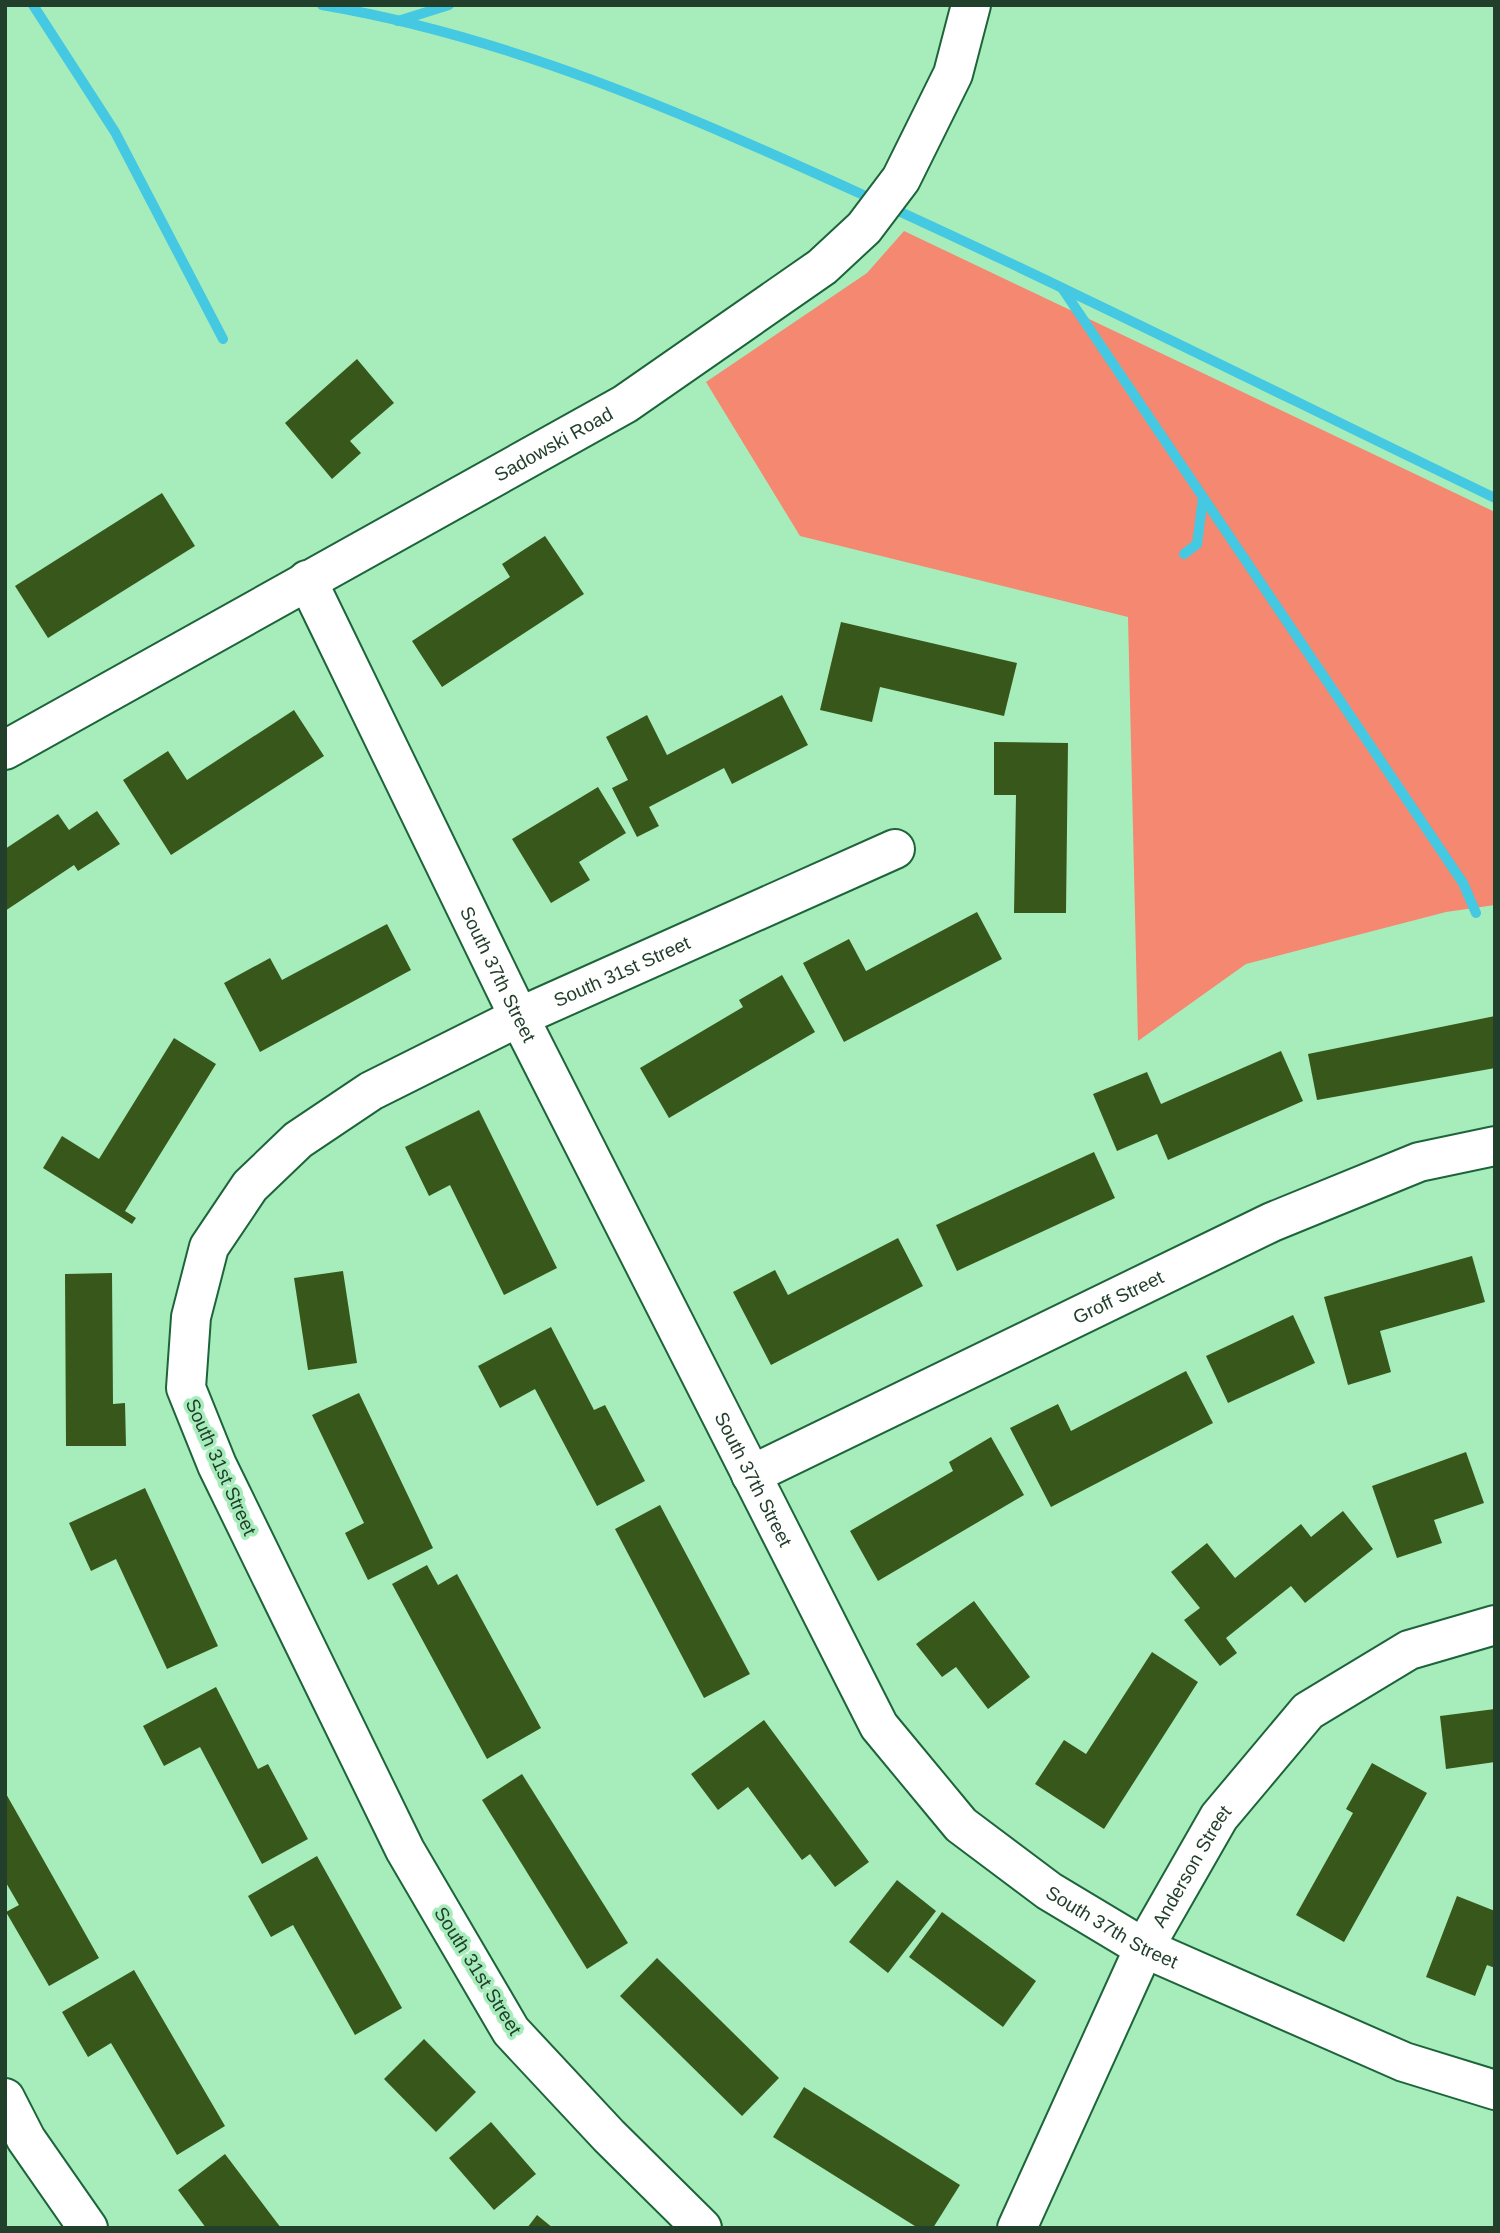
<svg xmlns="http://www.w3.org/2000/svg" width="1500" height="2233" font-family="Arial,sans-serif">
<rect width="100%" height="100%" fill="#a7edbb"/>
<!-- green -->
<path fill="#f48871" d="M904 231 1495 512V905L1446 912 1246 964 1138 1041 1128 617 800 536 706 382 867 273Z"/>
<g fill="none" stroke-linecap="round" stroke-linejoin="round">
<!-- stream -->
<g stroke="#45c8e1" stroke-width="10">
<path d="M33 5 115 132 223 339"/>
<path d="M322 5C511 37 685 114 859 193 1073 290 1283 396 1495 498"/>
<path d="M398 21 449 5"/>
<path d="M1062 288 1463 883 1476 913"/>
<path d="M1184 554 1197 544 1203 498"/>
</g>
</g>
<!-- building -->
<g fill="#37581a">
<path d="M357 359 394 403 350 441 361 453 332 479 285 423Z"/>
<path d="M162 493 195 546 48 638 15 586Z"/>
<path d="M545 536 584 594 442 687 412 641 510 577 502 564Z"/>
<path d="M841 622 1017 663 1004 716 880 687 872 722 820 710Z"/>
<path d="M782 695 808 745 732 784 724 768 649 807 659 826 637 837 612 788 628 780 606 737 647 715 667 755Z"/>
<path d="M294 710 324 756 171 855 123 780 168 751 187 780Z"/>
<path d="M994 742 1068 743 1066 913H1014L1016 795H994Z"/>
<path d="M598 787 626 833 579 862 590 880 551 903 512 839Z"/>
<path d="M97 811 120 844 78 871 74 865 5 911V849L58 814 69 830Z"/>
<path d="M977 912 1002 959 844 1042 803 963 849 939 866 971Z"/>
<path d="M387 924 411 970 260 1052 224 983 270 958 282 980Z"/>
<path d="M782 975 815 1032 669 1118 640 1068 743 1007 739 1000Z"/>
<path d="M1495 1016V1068L1317 1100 1308 1054Z"/>
<path d="M174 1038 216 1064 125 1211 136 1218 132 1224 43 1168 62 1136 99 1159Z"/>
<path d="M1281 1051 1303 1101 1168 1160 1157 1134 1117 1151 1093 1094 1147 1072 1161 1104Z"/>
<path d="M479 1110 557 1268 504 1295 450 1185 429 1196 405 1147Z"/>
<path d="M1094 1152 1115 1198 957 1271 936 1225Z"/>
<path d="M898 1238 923 1286 771 1365 733 1292 775 1270 788 1295Z"/>
<path d="M1472 1256 1485 1302 1380 1331 1391 1372 1348 1385 1324 1297Z"/>
<path d="M343 1271 357 1363 308 1370 294 1278Z"/>
<path d="M112 1273 113 1404 125 1403 126 1446H66L65 1274Z"/>
<path d="M1293 1315 1315 1363 1228 1403 1206 1356Z"/>
<path d="M551 1327 594 1410 605 1405 645 1481 597 1506 535 1389 500 1408 478 1366Z"/>
<path d="M1186 1371 1213 1423 1051 1507 1010 1428 1058 1404 1071 1431Z"/>
<path d="M359 1393 433 1548 368 1580 345 1533 364 1523 312 1415Z"/>
<path d="M991 1437 1024 1495 878 1581 850 1531 953 1471 949 1462Z"/>
<path d="M1466 1452 1484 1503 1434 1520 1442 1543 1397 1558 1372 1486Z"/>
<path d="M145 1488 218 1646 167 1669 116 1559 91 1571 69 1523Z"/>
<path d="M660 1505 750 1674 704 1698 615 1529Z"/>
<path d="M1343 1511 1373 1549 1305 1603 1291 1586 1226 1638 1237 1653 1220 1666 1184 1620 1200 1608 1171 1572 1207 1543 1235 1578 1301 1524 1311 1537Z"/>
<path d="M427 1565 438 1585 457 1574 541 1728 487 1759 392 1584Z"/>
<path d="M974 1601 1030 1677 988 1709 956 1667 942 1677 916 1644Z"/>
<path d="M1152 1652 1198 1682 1104 1829 1035 1784 1064 1740 1086 1754Z"/>
<path d="M216 1687 258 1769 268 1764 308 1839 262 1864 200 1747 164 1766 143 1726Z"/>
<path d="M1495 1709V1762L1446 1769 1440 1716Z"/>
<path d="M764 1720 869 1862 835 1887 810 1854 802 1860 748 1787 718 1810 691 1774Z"/>
<path d="M1372 1763 1427 1793 1344 1942 1296 1915 1353 1813 1346 1809Z"/>
<path d="M522 1774 628 1943 587 1969 482 1800Z"/>
<path d="M5 1792 99 1958 49 1986 6 1912 19 1905 5 1881Z"/>
<path d="M317 1856 402 2008 355 2035 293 1925 271 1937 248 1896Z"/>
<path d="M897 1880 936 1911 888 1973 849 1942Z"/>
<path d="M1457 1896 1495 1911V1968L1487 1965 1475 1996 1426 1977Z"/>
<path d="M942 1912 1036 1981 1003 2027 909 1957Z"/>
<path d="M657 1958 779 2078 742 2116 620 1996Z"/>
<path d="M134 1970 225 2126 177 2155 111 2043 88 2057 62 2012Z"/>
<path d="M424 2039 476 2092 436 2132 384 2079Z"/>
<path d="M804 2087 960 2185 933 2228H918L773 2137Z"/>
<path d="M491 2122 536 2174 494 2210 449 2158Z"/>
<path d="M225 2154 281 2228H206L178 2190Z"/>
<path d="M537 2215 553 2228H527Z"/>
</g>
<g fill="none" stroke-linecap="round" stroke-linejoin="round">
<!-- minor casing -->
<g stroke="#1d643a" stroke-width="42">
<g id="minor">
<path id="s1" d="M307 580 519 1017 879 1726 961 1825 1049 1891 1144 1948 1404 2062 1495 2090"/>
<path id="s2" d="M5 750 625 404 822 267 864 228 901 179 953 74 971 5"/>
<path id="s3" d="M751 1475 1272 1222 1419 1162 1495 1146"/>
<path d="M5 2098 26 2139 88 2228"/>
<path id="s4" d="M702 2228 609 2136 511 2031 405 1850 217 1465 186 1388 191 1317 209 1247 250 1186 298 1140 371 1091 519 1017 895 849"/>
<path id="s5" d="M1017 2228 1144 1948 1219 1817 1308 1711 1409 1650 1495 1625"/>
</g>
</g>
<!-- minor -->
<use href="#minor" stroke="#fff" stroke-width="38"/>
</g>
<g text-anchor="middle" dominant-baseline="central" stroke-width="7" stroke-linejoin="round" paint-order="stroke">
<!-- street labels -->
<g font-size="19" fill="#223f2b" stroke="#a7edbb">
<text stroke="none"><textPath href="#s2" startOffset="628">Sadowski Road</textPath></text>
<text stroke="none"><textPath href="#s4" startOffset="1645">South 31st Street</textPath></text>
<text stroke="none"><textPath href="#s1" startOffset="438">South 37th Street</textPath></text>
<text stroke="none"><textPath href="#s3" startOffset="408">Groff Street</textPath></text>
<text transform="translate(221 1467) rotate(66)">South 31st Street</text>
<text stroke="none"><textPath href="#s1" startOffset="1004">South 37th Street</textPath></text>
<text stroke="none"><textPath href="#s5" startOffset="402">Anderson Street</textPath></text>
<text stroke="none"><textPath href="#s1" startOffset="1592">South 37th Street</textPath></text>
<text transform="translate(478 1971) rotate(58)">South 31st Street</text>
</g>
</g>
<!-- border -->
<rect width="1500" height="2233" fill="none" stroke="#223f2b" stroke-width="14"/>
</svg>
